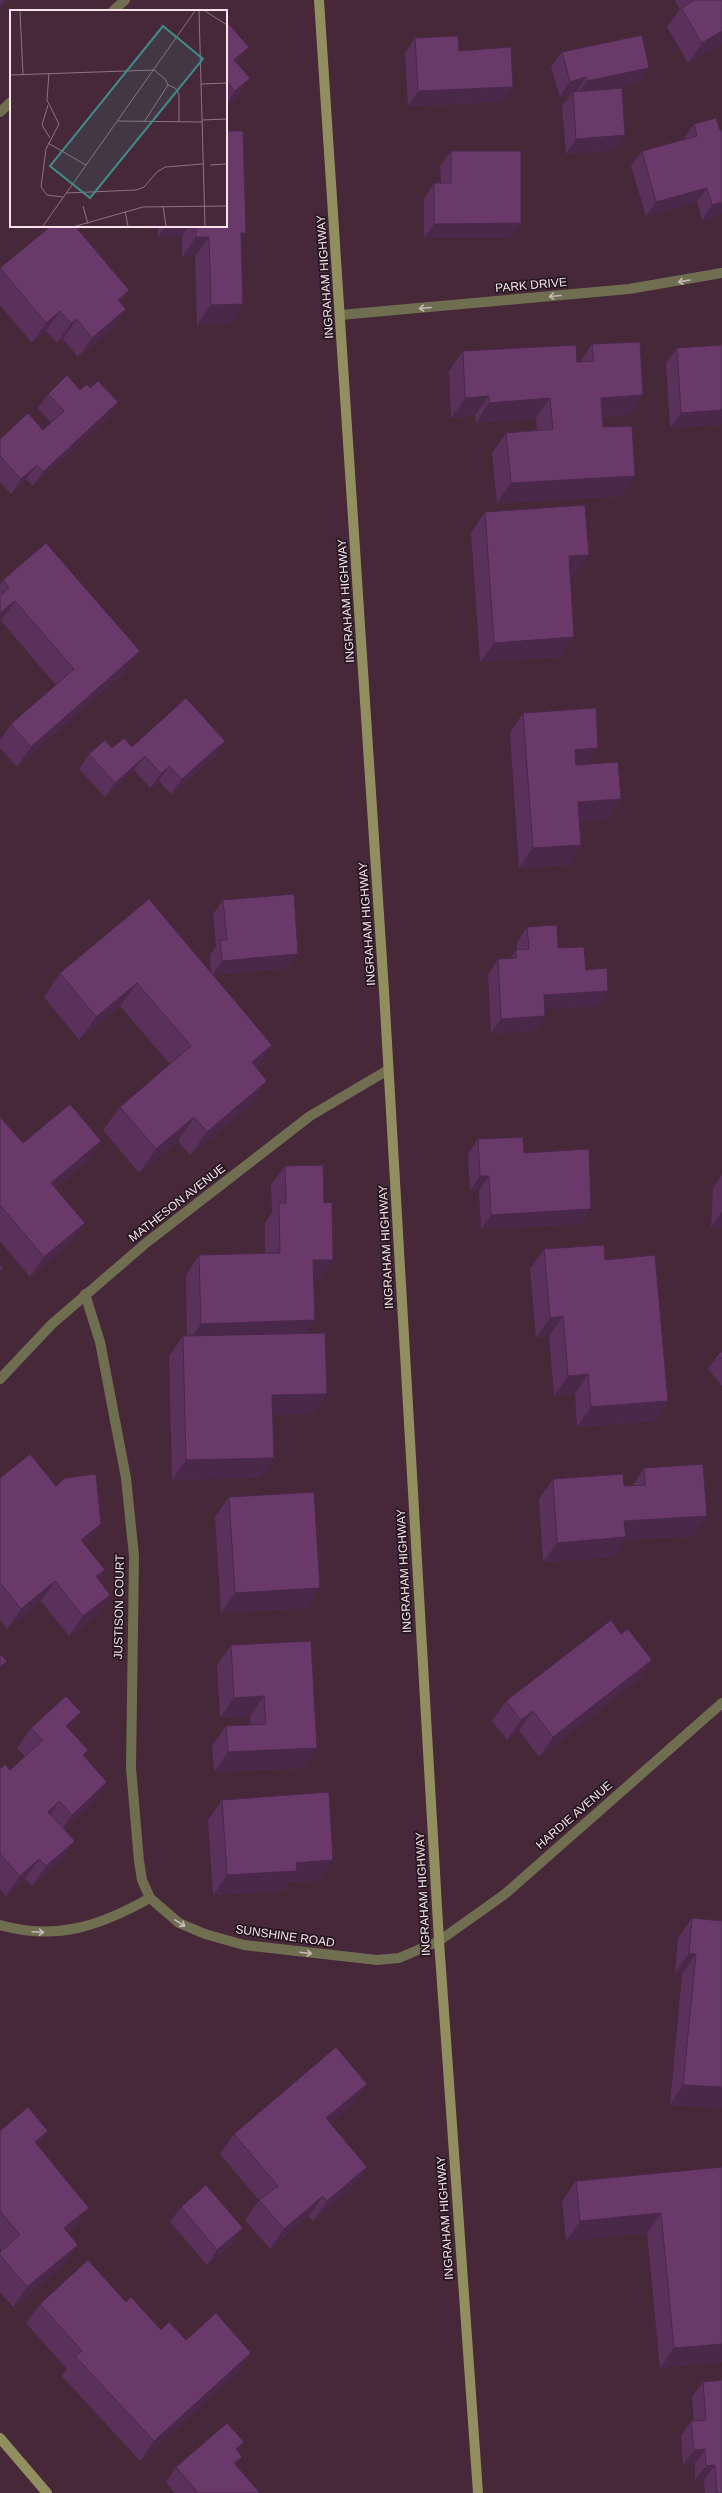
<svg xmlns="http://www.w3.org/2000/svg" width="722" height="2493" font-family="Helvetica,sans-serif">
<rect width="100%" height="100%" fill="#462839"/>
<g fill="none" stroke-linecap="round" stroke-linejoin="round">
<!-- street -->
<g stroke="#6f6e51" stroke-width="10">
<path d="M113 11 125 0"/>
<path d="M0 112 11 102"/>
<path d="M340 315 629 289 722 273"/>
<path d="M85 1294 100 1342 126 1478 134 1556 131 1768 139 1861 142 1880 150 1898 179 1923 205 1934 244 1945 377 1960 399 1958 439 1941 505 1894 722 1703"/>
<path d="M0 1379 52 1324 146 1243 310 1116 388 1070"/>
<path d="M0 1925C57 1941 100 1926 150 1898"/>
</g>
<!-- secondary -->
<g stroke="#918f5f" stroke-width="10">
<path d="M319 0 384 991 439 1941 478 2493"/>
<path d="M0 2438 47 2493"/>
</g>
</g>
<!-- wall -->
<g fill="#5a315b">
<path d="M674 0H722V43L688 63 667 27 680 9Z"/>
<path d="M226 21 237 64 236 98 226 107Z"/>
<path d="M415 38 459 51 502 102 408 106 405 53Z"/>
<path d="M562 52 639 83 610 89 625 135 615 150 566 154 562 106 572 93 560 97 551 67Z"/>
<path d="M694 124 722 214 702 220 697 202 646 216 631 166 642 151 684 140V139Z"/>
<path d="M451 151 510 238H424V198L434 183H441L440 166Z"/>
<path d="M158 226H226L246 233 241 241 229 324 197 325 195 257H182V236L158 237Z"/>
<path d="M0 269 129 290 120 303 126 309 112 329 78 357 63 339 57 343 46 331 32 343 0 305Z"/>
<path d="M592 344 629 415 602 417 603 427 621 496 497 503 492 453 506 433 537 430 536 418 476 423 475 415 451 418 449 371 463 351 577 362H580Z"/>
<path d="M677 348 722 424 670 428 666 363Z"/>
<path d="M90 388 118 402 108 417 33 486 26 479 11 494 0 482V439L43 430 51 423 38 408 48 394 80 390Z"/>
<path d="M485 512 575 575H570L560 657 480 662 471 532Z"/>
<path d="M3 580 126 671 17 767 0 748V740L11 724 56 685 1 621H0V584Z"/>
<path d="M523 713 587 764 621 799 607 819 579 821 581 845 567 865 519 868 510 733Z"/>
<path d="M225 741 215 756 171 794 159 781 150 788 134 770 105 797 79 769 89 754 112 748 132 747Z"/>
<path d="M223 900 287 968 213 975 272 1045 256 1068 251 1105 190 1155 178 1141 139 1173 103 1130 120 1107 170 1064 120 1006 79 1040 44 997 60 973 211 974 210 955 216 946 213 914Z"/>
<path d="M527 927 558 948 586 970 608 991 598 1006 545 1009V1016L535 1031 491 1033 488 974 498 959H510L516 950H517V942Z"/>
<path d="M0 1119 23 1143 101 1141 87 1161 55 1188 71 1242 30 1277 0 1241Z"/>
<path d="M478 1139 524 1153 581 1224 481 1229 479 1191H470L468 1154Z"/>
<path d="M285 1166 319 1280H314L315 1320 305 1333 313 1414 273 1415 260 1478 172 1480 169 1356 183 1336H187L186 1275 199 1255 265 1254V1223L272 1213 271 1185Z"/>
<path d="M722 1175V1228L711 1227 713 1188Z"/>
<path d="M544 1249 605 1260 668 1401 654 1421 577 1427 575 1394 554 1396 549 1336 536 1337 530 1269Z"/>
<path d="M722 1351V1386L708 1369 718 1355Z"/>
<path d="M644 1468 707 1516 693 1536 624 1540 612 1557 543 1562 539 1499 553 1479 624 1486H632Z"/>
<path d="M0 1478 56 1486 101 1524 87 1544 85 1546 105 1570 98 1579 110 1595 97 1615 69 1636 41 1601 7 1629 0 1620Z"/>
<path d="M229 1497 306 1608 221 1613 215 1517Z"/>
<path d="M621 1634 652 1660 638 1680 539 1757 519 1730 507 1740 492 1721 506 1701Z"/>
<path d="M231 1645 317 1748 303 1768 214 1772 212 1746 226 1726 251 1725 250 1716 220 1718 217 1665Z"/>
<path d="M31 1728 69 1729 84 1756 93 1802 64 1829 61 1861 32 1886 25 1879 6 1896 0 1889V1769L10 1770 25 1756 17 1748Z"/>
<path d="M222 1800 319 1880 289 1882 283 1891 213 1895 208 1820Z"/>
<path d="M692 1918 722 1921V2108L670 2105 682 1974 675 1973 678 1938Z"/>
<path d="M367 2084 353 2103 330 2123 367 2167 353 2187 313 2221 309 2216 270 2249 245 2220 259 2200 220 2154 234 2134Z"/>
<path d="M0 2131 37 2146 75 2227 68 2233 64 2265 13 2307 0 2292V2252L2 2250 0 2248Z"/>
<path d="M722 2167V2362L660 2368 647 2233 566 2241 562 2201 576 2181Z"/>
<path d="M181 2207 233 2243 207 2265 170 2222Z"/>
<path d="M126 2302 161 2330 186 2340 251 2353 237 2373 140 2461 62 2376 67 2369 26 2323 40 2304Z"/>
<path d="M703 2382 722 2493H705L704 2480H695V2464L683 2465 681 2436 691 2421H694L692 2397Z"/>
<path d="M238 2451 242 2457 236 2465 260 2493H175L166 2482 176 2467Z"/>
</g>
<!-- shaded-wall -->
<g fill="#4a284a">
<path d="M4 0H8L0 10V5Z"/>
<path d="M722 31V43L688 63 702 43Z"/>
<path d="M249 47 235 67 234 60Z"/>
<path d="M649 68 639 83 576 96 587 81Z"/>
<path d="M586 77 576 92H573L572 93 560 97 570 82Z"/>
<path d="M250 78 236 98 226 107V104L235 91Z"/>
<path d="M513 87 502 102 408 106 418 91Z"/>
<path d="M625 135 615 150 566 154 576 139Z"/>
<path d="M707 188 697 202 646 216 656 202Z"/>
<path d="M722 202V214L702 220 712 205Z"/>
<path d="M521 223 510 238H424L434 224Z"/>
<path d="M166 226H188L182 236 158 237Z"/>
<path d="M241 233H246L232 253Z"/>
<path d="M196 237H209L195 257H182Z"/>
<path d="M129 290 115 310 118 300Z"/>
<path d="M243 304 229 324 197 325 211 305Z"/>
<path d="M126 309 112 329 78 357 92 338Z"/>
<path d="M60 311 46 331 32 343 46 323Z"/>
<path d="M77 319 63 339 57 343 71 323Z"/>
<path d="M643 395 629 415 587 417 601 398Z"/>
<path d="M489 396 475 415 451 418 465 398Z"/>
<path d="M550 398 536 418 476 423 489 403Z"/>
<path d="M118 402 108 417 33 486 43 472Z"/>
<path d="M722 410V424L670 428 681 413Z"/>
<path d="M37 465 26 479 11 494 21 479Z"/>
<path d="M635 476 621 496 497 503 511 483Z"/>
<path d="M589 555 575 575 555 576 569 556Z"/>
<path d="M15 601 1 621H0V613Z"/>
<path d="M574 637 560 657 480 662 494 643Z"/>
<path d="M140 651 126 671 17 767 31 747Z"/>
<path d="M225 741 215 756 171 794 182 779Z"/>
<path d="M598 748 584 768 561 770 575 750Z"/>
<path d="M145 756 134 770 105 797 115 783Z"/>
<path d="M169 766 159 781 150 788 161 774Z"/>
<path d="M621 799 607 819 564 822 578 802Z"/>
<path d="M581 845 567 865 519 868 533 848Z"/>
<path d="M298 954 287 968 212 975 222 961Z"/>
<path d="M137 983 120 1006 79 1040 96 1017Z"/>
<path d="M608 991 598 1006 534 1010 544 995Z"/>
<path d="M545 1016 535 1031 491 1033 501 1019Z"/>
<path d="M272 1045 255 1069 252 1062Z"/>
<path d="M267 1081 251 1105 190 1155 207 1132Z"/>
<path d="M194 1117 178 1141 139 1173 156 1149Z"/>
<path d="M101 1141 87 1161 37 1203 51 1183Z"/>
<path d="M480 1176H489L479 1191H470Z"/>
<path d="M591 1209 581 1224 481 1229 491 1215Z"/>
<path d="M722 1212V1228L711 1227Z"/>
<path d="M85 1223 71 1242 30 1277 44 1257Z"/>
<path d="M313 1260H333L319 1280H299Z"/>
<path d="M563 1316 549 1336 536 1337 550 1318Z"/>
<path d="M315 1320 301 1339 187 1344 201 1324Z"/>
<path d="M588 1374 575 1394 554 1396 568 1376Z"/>
<path d="M327 1394 313 1414 258 1415 272 1395Z"/>
<path d="M668 1401 654 1421 577 1427 591 1407Z"/>
<path d="M274 1458 260 1478 172 1480 186 1460Z"/>
<path d="M707 1516 693 1536 624 1540 612 1557 543 1562 557 1543 624 1521Z"/>
<path d="M101 1524 87 1544 67 1560 81 1540Z"/>
<path d="M105 1570 91 1589 96 1576Z"/>
<path d="M55 1581 41 1601 7 1629 21 1609Z"/>
<path d="M320 1588 306 1608 221 1613 235 1593Z"/>
<path d="M110 1595 97 1615 69 1636 83 1616Z"/>
<path d="M652 1660 638 1680 539 1757 553 1737Z"/>
<path d="M7 1661 0 1670V1667Z"/>
<path d="M264 1696 250 1716 220 1718 234 1698Z"/>
<path d="M533 1711 519 1730 507 1740 521 1720Z"/>
<path d="M81 1712 67 1732 66 1726Z"/>
<path d="M317 1748 303 1768 214 1772 228 1752Z"/>
<path d="M107 1782 93 1802 58 1835 72 1815Z"/>
<path d="M59 1801 46 1821 48 1812Z"/>
<path d="M75 1841 61 1861 32 1886 46 1866Z"/>
<path d="M39 1859 25 1879 6 1896 20 1876Z"/>
<path d="M333 1860 319 1880 289 1882 283 1891 213 1895 227 1875 296 1863Z"/>
<path d="M689 1953 696 1954 682 1974 675 1973Z"/>
<path d="M367 2084 353 2103 312 2138 326 2118Z"/>
<path d="M683 2085 722 2087V2108L670 2105Z"/>
<path d="M48 2131 34 2151 35 2142Z"/>
<path d="M367 2167 353 2187 313 2221 327 2201Z"/>
<path d="M323 2196 309 2216 270 2249 284 2229Z"/>
<path d="M89 2208 75 2227 50 2248 64 2228Z"/>
<path d="M661 2213 647 2233 566 2241 580 2221Z"/>
<path d="M243 2228 233 2243 207 2265 217 2250Z"/>
<path d="M78 2245 64 2265 13 2307 27 2287Z"/>
<path d="M722 2344V2362L660 2368 674 2348Z"/>
<path d="M251 2353 237 2373 140 2461 154 2441Z"/>
<path d="M244 2442 234 2457 236 2449Z"/>
<path d="M705 2449 695 2464 683 2465 694 2450Z"/>
<path d="M242 2457 232 2471 234 2463Z"/>
<path d="M715 2465 704 2480H695L706 2466Z"/>
</g>
<!-- building -->
<g fill="#69396a" stroke="#4a284a">
<path d="M0 0H4L0 5Z"/>
<path d="M695 0H722V31L702 43 681 8Z"/>
<path d="M226 21 249 47 234 60 250 78 235 91 228 83 226 86Z"/>
<path d="M642 35 649 68 587 81 586 77 570 82 562 52Z"/>
<path d="M458 36 459 51 511 47 513 87 418 91 415 38Z"/>
<path d="M622 88 625 135 576 139 573 92Z"/>
<path d="M716 118 720 130H722V202L712 205 707 188 656 202 642 151 697 136 694 124Z"/>
<path d="M226 131H243L246 233H241L243 304 211 305 209 237H196V226H226Z"/>
<path d="M451 151H521V223L434 224V183H451Z"/>
<path d="M51 226H75L129 290 118 300 126 309 92 338 77 319 71 323 60 311 46 323 0 268Z"/>
<path d="M640 342 643 395 601 398 603 427 632 426 635 476 511 483 506 433 553 429 550 398 489 403V396L465 398 463 351 576 345 577 362 594 361 592 344Z"/>
<path d="M722 345V410L681 413 677 348Z"/>
<path d="M67 375 80 390 87 384 90 388 98 381 118 402 43 472 37 465 21 479 0 456V439L28 413 43 430 64 411 48 394Z"/>
<path d="M585 505 589 555 569 556 574 637 494 643 485 512Z"/>
<path d="M46 543 140 651 31 747 11 724 74 669 15 601 0 613V596L9 588 3 580Z"/>
<path d="M186 698 225 741 182 779 169 766 161 774 145 756 115 783 89 754 105 740 112 748 124 738 132 747Z"/>
<path d="M596 708 598 748 575 750 576 765 618 762 621 799 578 802 581 845 533 848 523 713Z"/>
<path d="M294 894 298 954 222 961 220 940H227L223 900Z"/>
<path d="M149 899 272 1045 252 1062 267 1081 207 1132 194 1117 156 1149 120 1107 191 1046 137 983 96 1017 60 973Z"/>
<path d="M557 925 558 948 584 947 586 970 607 968 608 991 544 995 545 1016 501 1019 498 959 516 958V950L529 949 527 927Z"/>
<path d="M70 1104 101 1141 51 1183 85 1223 44 1257 0 1205V1119L1 1118 23 1143Z"/>
<path d="M523 1137 524 1153 589 1149 591 1209 491 1215 489 1176H480L478 1139Z"/>
<path d="M323 1165 324 1203 332 1202 333 1260H313L315 1320 201 1324 199 1255 280 1253 279 1203H286L285 1166Z"/>
<path d="M604 1245 605 1260 655 1255 668 1401 591 1407 588 1374 568 1376 563 1316 550 1318 544 1249Z"/>
<path d="M0 1265 3 1268 0 1271Z"/>
<path d="M325 1333 327 1394 272 1395 274 1458 186 1460 183 1336Z"/>
<path d="M722 1351V1359L718 1355Z"/>
<path d="M30 1454 56 1486 65 1478 96 1474 101 1524 81 1540 105 1570 96 1576 110 1595 83 1616 55 1581 21 1609 0 1583V1478Z"/>
<path d="M703 1464 707 1516 624 1521 626 1537 557 1543 553 1479 623 1474 624 1486 645 1485 644 1468Z"/>
<path d="M314 1492 320 1588 235 1593 229 1497Z"/>
<path d="M611 1620 621 1634 628 1629 652 1660 553 1737 533 1711 521 1720 506 1701Z"/>
<path d="M311 1641 317 1748 228 1752 226 1726 266 1724 264 1696 234 1698 231 1645Z"/>
<path d="M0 1654 7 1661 0 1667Z"/>
<path d="M66 1696 81 1712 66 1726 88 1750 83 1755 107 1782 72 1815 59 1801 48 1812 75 1841 46 1866 39 1859 20 1876 0 1854V1769L5 1764 10 1770 43 1740 31 1728Z"/>
<path d="M329 1792 333 1860 296 1863 297 1871 227 1875 222 1800Z"/>
<path d="M692 1918 722 1921V2087L683 2085 696 1954 689 1953Z"/>
<path d="M336 2047 367 2084 326 2118 367 2167 327 2201 323 2196 284 2229 259 2200 278 2186 234 2134Z"/>
<path d="M28 2107 48 2131 35 2142 89 2208 64 2228 78 2245 27 2287 0 2255V2252L20 2235 0 2211V2131Z"/>
<path d="M722 2167V2344L674 2348 661 2213 580 2221 576 2181Z"/>
<path d="M206 2185 243 2228 217 2250 181 2207Z"/>
<path d="M88 2260 126 2302 131 2297 161 2330 169 2322 186 2340 216 2313 251 2353 154 2441 75 2356 82 2351 40 2304Z"/>
<path d="M722 2380V2493H717L715 2465 706 2466 705 2449 694 2450 691 2421 706 2420 703 2382Z"/>
<path d="M227 2423 244 2442 236 2449 242 2457 234 2463 260 2493H198L176 2467Z"/>
</g>
<!-- one-way arrows -->
<defs><path id="oneway-shaft" d="M-6 0H5M1.5-3L5.5 0L1.5 3" fill="none" stroke-width="1.6" stroke-linecap="round" stroke-linejoin="round"/></defs>
<g stroke="#c8bab6">
<use href="#oneway-shaft" transform="translate(684 281) rotate(170)"/>
<use href="#oneway-shaft" transform="translate(555 296) rotate(175)"/>
<use href="#oneway-shaft" transform="translate(425 308) rotate(175)"/>
<use href="#oneway-shaft" transform="translate(180 1923) rotate(32)"/>
<use href="#oneway-shaft" transform="translate(38 1932) rotate(3)"/>
<use href="#oneway-shaft" transform="translate(306 1953) rotate(7)"/>
</g>
<g text-anchor="middle" dominant-baseline="central" stroke-width="3.5" stroke-linejoin="round" paint-order="stroke">
<!-- street labels -->
<g font-size="12" fill="#f8e3ed" stroke="#24161e">
<text transform="translate(325 277) rotate(-94)">INGRAHAM HIGHWAY</text>
<text transform="translate(531 285) rotate(-5)">PARK DRIVE</text>
<text transform="translate(346 601) rotate(-94)">INGRAHAM HIGHWAY</text>
<text transform="translate(367 924) rotate(-94)">INGRAHAM HIGHWAY</text>
<text transform="translate(177 1203) rotate(-38)">MATHESON AVENUE</text>
<text transform="translate(386 1247) rotate(-93)">INGRAHAM HIGHWAY</text>
<text transform="translate(404 1571) rotate(-93)">INGRAHAM HIGHWAY</text>
<text transform="translate(119 1607) rotate(-89)">JUSTISON COURT</text>
<text transform="translate(574 1815) rotate(-41)">HARDIE AVENUE</text>
<text transform="translate(423 1894) rotate(-93)">INGRAHAM HIGHWAY</text>
<text transform="translate(285 1936) rotate(8)">SUNSHINE ROAD</text>
<text transform="translate(445 2218) rotate(-94)">INGRAHAM HIGHWAY</text>
</g>
</g>
<!-- overview -->
<g transform="translate(10 10)">
<rect width="217" height="217" fill="#462839"/>
<path fill="none" stroke="#8d7381" stroke-width="1" d="M10 1 13 65M189 1 195 216M195 1 217 15M39 63 37 90 49 114 36 139 31 177 37 185 53 187M0 65 144 60 155 69 158 75M191 74 217 73M158 75 165 78 169 84V111M38 95 32 115 40 128M217 109V123M192 110 217 109M107 111 192 112M134 112 158 75M38 133 76 155M200 155 217 154M56 183 126 180 134 177 147 162 155 157 193 154M73 196 78 214M153 196 156 216M115 201 118 216M33 216 185 1M66 216 133 197 217 196"/>
<path fill="#3e8c87" fill-opacity="0.15" stroke="#3e8c87" stroke-width="2" d="M153 16 193 49 80 188 40 156Z"/>
<rect width="217" height="217" fill="none" stroke="#f8e3ed" stroke-width="2"/>
</g>
</svg>
